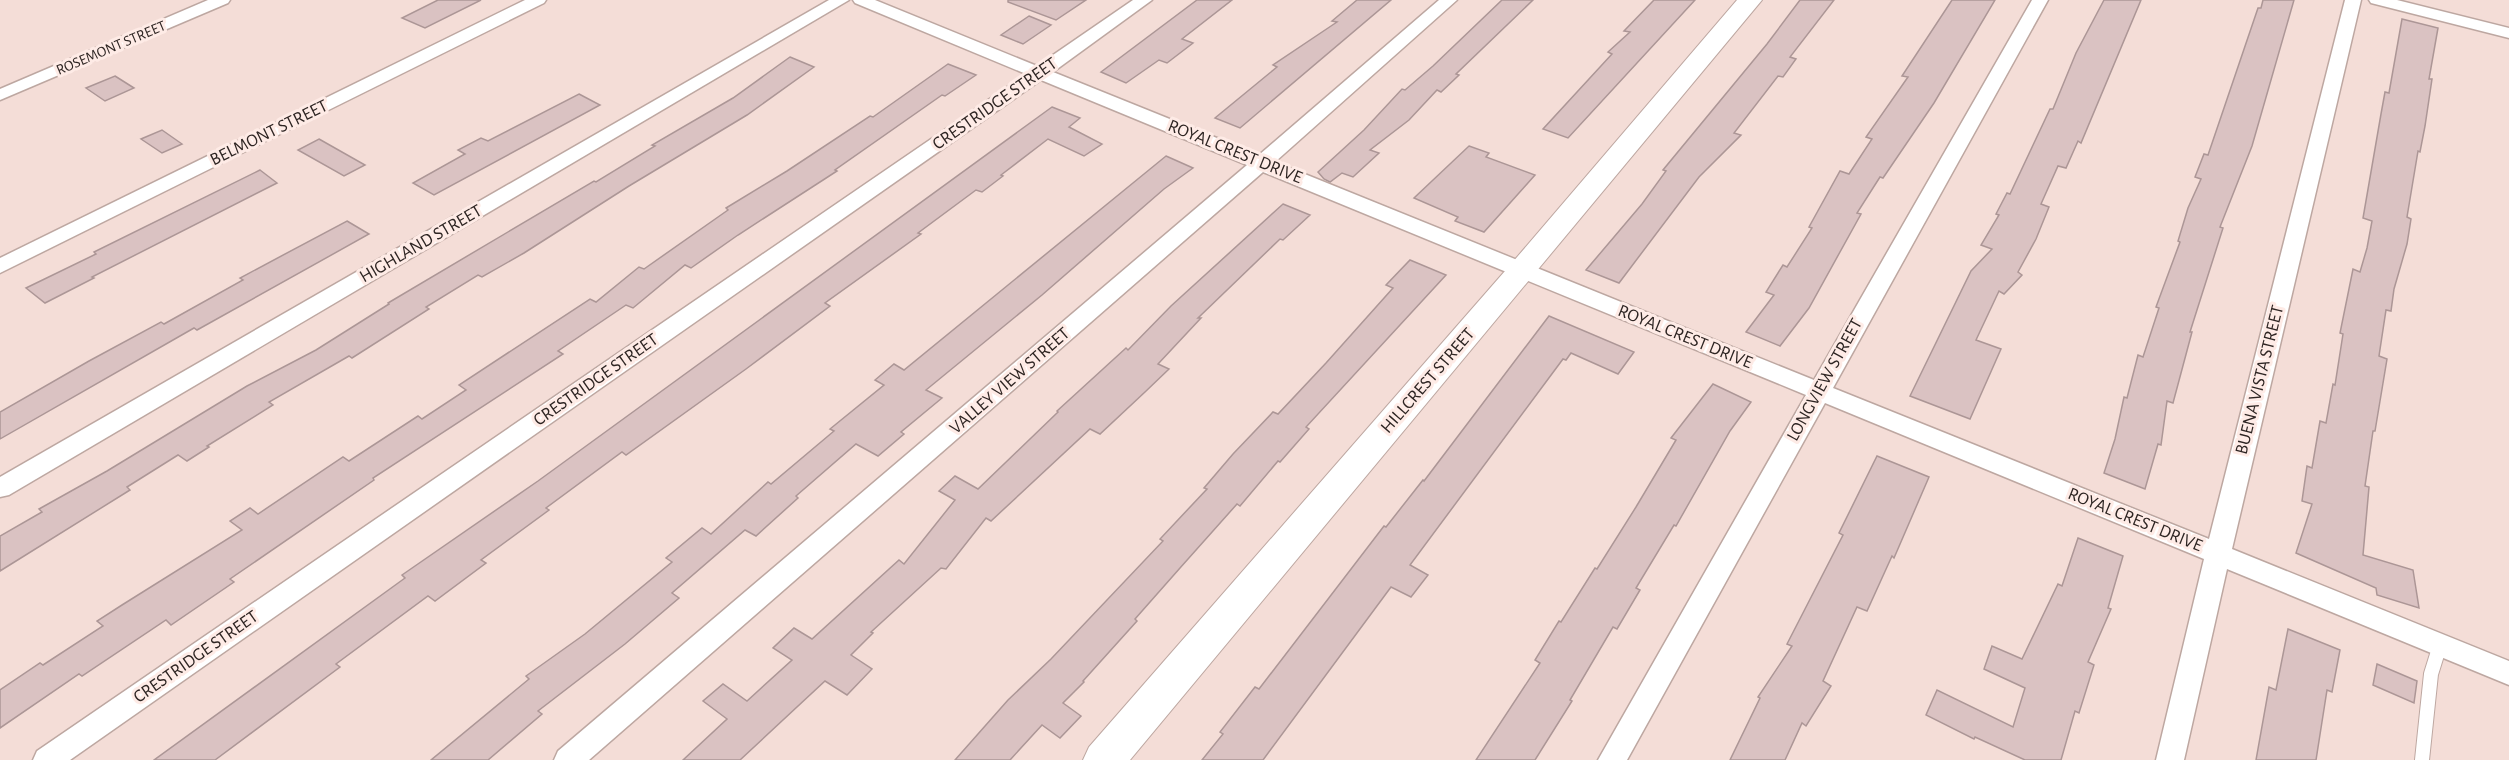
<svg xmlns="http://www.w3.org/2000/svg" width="2509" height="760" font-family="'Alegreya Sans',sans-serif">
<rect width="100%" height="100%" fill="#f4ddd7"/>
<!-- building -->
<g fill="#dac2c2" stroke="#ac9696" stroke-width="1.5">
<path d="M438 0H481L425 28 402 18Z"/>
<path d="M1008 0H1086L1056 20 1008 2Z"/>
<path d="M1197 0H1232L1182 39 1193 43 1167 63 1159 60 1126 83 1101 72Z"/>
<path d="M1357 0H1391L1240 128 1215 118 1277 67 1273 65 1337 22 1332 21Z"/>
<path d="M1502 0H1533L1456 74 1459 75 1441 92 1437 90 1409 120 1370 150 1379 153 1353 177 1342 173 1330 182 1324 179 1318 172 1364 130 1402 89 1405 90 1433 66Z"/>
<path d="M1654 0H1695L1568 138 1543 129 1612 54 1608 52 1630 32 1624 31Z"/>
<path d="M1800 0H1834L1790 57 1796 59 1783 77 1778 76 1734 133 1741 135 1699 177 1619 283 1586 270 1642 204 1666 171 1663 170 1767 44Z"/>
<path d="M1952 0H1995L1934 103 1883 178 1880 177 1857 213 1861 214 1809 308 1780 346 1746 332 1774 295 1766 292 1783 265 1787 267 1812 228 1809 227 1840 171 1849 174 1872 139 1866 137 1908 77 1902 76Z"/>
<path d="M2104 0H2141L2081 143 2078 141 2066 168 2058 166 2041 204 2049 207 2036 239 2018 272 2022 275 2004 294 1999 291 1976 340 2001 349 1970 419 1910 396 1971 271 1992 249 1981 245 1999 215 1996 214 2007 193 2010 194 2050 109H2053L2076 53Z"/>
<path d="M2263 0H2294L2252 146 2220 227 2223 228 2190 332H2192L2173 403 2167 401 2161 445 2158 444 2145 489 2104 473 2115 439 2124 397 2127 398 2138 355 2143 357 2159 308 2156 307 2180 242 2178 241 2188 208 2201 179 2195 177 2204 154 2208 155 2258 8H2261Z"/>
<path d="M1029 16 1051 25 1023 44 1001 35Z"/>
<path d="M2402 19 2438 28 2429 79H2432L2425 126 2420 152 2418 151 2407 217 2411 219 2407 244 2394 289 2391 311 2386 310 2379 356 2387 359 2375 431H2373L2365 486 2369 487 2363 555 2413 570 2419 608 2377 595 2376 588 2296 553 2312 504 2302 501 2307 466 2312 468 2320 421 2326 423 2333 384 2335 385 2343 334 2340 333 2353 269 2360 272 2367 248 2372 221 2363 218 2381 114 2385 92 2389 93Z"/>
<path d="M790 57 814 67 747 115 629 186 524 253 482 277 478 275 426 307 429 309 352 358 349 356 269 402 273 405 207 446 209 447 187 461 178 455 127 487 130 490 0 571V536L42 512 39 509 107 471 247 386 316 350 389 304 388 303 594 181 596 182 655 146 652 145 733 98Z"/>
<path d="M948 64 976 75 945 96 942 95 835 170 837 171 738 235 691 268 685 265 633 308 626 305 558 351 563 354 373 478 374 480 230 579 234 582 171 625 166 620 82 676 79 674 0 728V690L40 663 43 665 103 626 97 621 122 605 242 530 230 521 250 508 258 514 343 457 349 461 418 416 422 419 466 390 459 385 590 299 596 302 639 267 644 269 728 210 726 208 787 171 870 116 873 117Z"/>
<path d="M115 76 134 88 105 101 86 88Z"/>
<path d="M579 94 600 105 434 195 413 183 465 154 458 150 481 138 488 141Z"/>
<path d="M1052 107 1080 118 1069 127 1102 144 1084 156 1048 139 1001 175 1003 176 982 192 976 190 918 233 921 234 825 303 830 306 746 369 626 455 622 452 546 508 549 510 481 560 486 563 435 601 428 596 336 664 340 667 215 760H154L405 578 402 575 538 481Z"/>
<path d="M162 130 182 144 162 153 141 139Z"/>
<path d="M319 139 365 165 344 176 298 150Z"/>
<path d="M1469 146 1489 153 1486 157 1535 175 1484 232 1455 221 1458 217 1414 198Z"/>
<path d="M1166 156 1193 168 1164 189 1042 295 926 390 942 398 901 432 904 434 878 456 856 444 796 496 798 498 756 536 745 530 672 593 679 598 625 644 538 711 542 714 488 760H431L529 679 526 676 585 634 672 562 666 558 702 528 711 534 768 482 771 484 834 431 830 429 884 385 875 380 894 364 904 370Z"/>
<path d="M260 170 277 183 92 277 94 278 45 303 26 288 96 254 94 252Z"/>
<path d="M1283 204 1310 215 1283 240 1280 239 1198 318H1201L1158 364 1169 369 1145 392 1100 434 1090 429 991 521 986 518 946 569 941 568 871 632 873 633 851 655 872 669 847 695 825 681 740 760H683L727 719 703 701 723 684 747 701 792 660 773 648 794 628 812 639 899 560 904 564 955 500 939 491 955 476 978 489 1058 412 1057 411 1126 348 1128 350 1171 306Z"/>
<path d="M347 221 369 234 197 330 194 328 0 439V412L89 361 161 322 164 324 243 280 240 278Z"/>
<path d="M1410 260 1446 275 1306 427 1309 429 1280 462 1278 461 1240 506 1237 504 1180 568 1135 619 1137 621 1083 681 1084 682 1063 703 1081 716 1060 738 1042 725 1010 760H955L1008 700 1051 659 1163 541 1160 539 1207 489 1204 488 1233 454 1273 412 1278 414 1326 363 1393 288 1386 285Z"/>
<path d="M1549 316 1634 352 1618 374 1571 353 1566 360 1563 359 1410 565 1428 575 1411 597 1391 587 1263 760H1202L1223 734 1220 732 1255 687 1259 689 1384 526 1386 527 1423 480 1424 481Z"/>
<path d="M1713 384 1751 402 1730 431 1676 526 1674 525 1636 588 1640 590 1617 629 1613 627 1570 700 1572 701 1535 760H1476L1540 663 1535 660 1559 621 1561 622 1595 568 1597 569 1636 507 1676 440 1671 438Z"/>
<path d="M1877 456 1929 477 1894 558 1892 556 1867 611 1857 607 1823 681 1831 686 1806 726 1802 723 1785 760H1730L1760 698 1758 697 1792 646 1787 644 1843 535 1839 533Z"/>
<path d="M2078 538 2123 556 2108 608 2111 609 2088 662 2094 665 2079 713 2075 711 2061 760H2025L1975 737 1974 739 1926 715 1937 690 2013 727 2025 688 1984 669 1992 646 2022 659 2058 584 2062 586Z"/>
<path d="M2288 629 2340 650 2332 692 2327 690 2316 760H2256L2269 687 2276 690Z"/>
<path d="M2377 664 2417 681 2414 703 2373 685Z"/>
</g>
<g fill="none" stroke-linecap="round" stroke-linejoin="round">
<!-- lane casing -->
<g stroke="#bda7a1" stroke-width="16">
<path id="lane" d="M2422 760 2431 674 2440 645"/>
</g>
<!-- street casing -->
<g stroke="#bda7a1" stroke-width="3">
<g id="street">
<path d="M208 0H230L228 3 0 100V89Z"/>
<path d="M525 0H546L544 3 0 273V258Z"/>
<path d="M829 0H849L9 495 0 497V477Z"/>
<path d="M853 0H875L1037 66 1133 0H1152L1053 72 1259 155 1439 0H1457L1275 162 1814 380 2032 0H2048L1833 388 2209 539 2345 0H2361L2232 549 2509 661V685L2227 569 2184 760H2156L2204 559 1825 403 1627 760H1598L1806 395 1263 172 589 760H554L558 751 1247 165 1041 80 70 760H33L37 751 1026 74 855 3Z"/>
<path d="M2369 0H2397L2509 28V38L2371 3Z"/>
</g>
</g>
<!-- secondary casing -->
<g stroke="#bda7a1" stroke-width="2">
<path id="secondary" d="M1737 0H1762L1130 760H1083L1089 747 1512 263Z"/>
</g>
<!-- lane -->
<use href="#lane" stroke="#fff" stroke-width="14"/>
<!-- street -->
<use href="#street" fill="#fff" fill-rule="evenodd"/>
<!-- secondary -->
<use href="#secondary" fill="#fff" fill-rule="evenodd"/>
</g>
<g text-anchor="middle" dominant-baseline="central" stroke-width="6" stroke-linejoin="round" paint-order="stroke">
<!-- far-street labels -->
<g font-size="15" fill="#2e2523" stroke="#feebe6">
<text transform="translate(111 48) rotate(-23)">ROSEMONT STREET</text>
</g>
<!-- street labels -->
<g font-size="18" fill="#2e2523" stroke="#feebe6">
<text transform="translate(995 104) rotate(-35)">CRESTRIDGE STREET</text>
<text transform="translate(269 133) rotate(-26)">BELMONT STREET</text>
<text transform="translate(1235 152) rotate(22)">ROYAL CREST DRIVE</text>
<text transform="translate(421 244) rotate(-30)">HIGHLAND STREET</text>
<text transform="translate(1685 337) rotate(22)">ROYAL CREST DRIVE</text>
<text transform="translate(596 380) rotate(-35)">CRESTRIDGE STREET</text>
<text transform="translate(1825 380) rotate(-61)">LONGVIEW STREET</text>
<text transform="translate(2260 380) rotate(-76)">BUENA VISTA STREET</text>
<text transform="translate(1010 381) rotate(-41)">VALLEY VIEW STREET</text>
<text transform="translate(1428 381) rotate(-49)">HILLCREST STREET</text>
<text transform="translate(2135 520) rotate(22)">ROYAL CREST DRIVE</text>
<text transform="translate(196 657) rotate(-35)">CRESTRIDGE STREET</text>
</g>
</g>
</svg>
